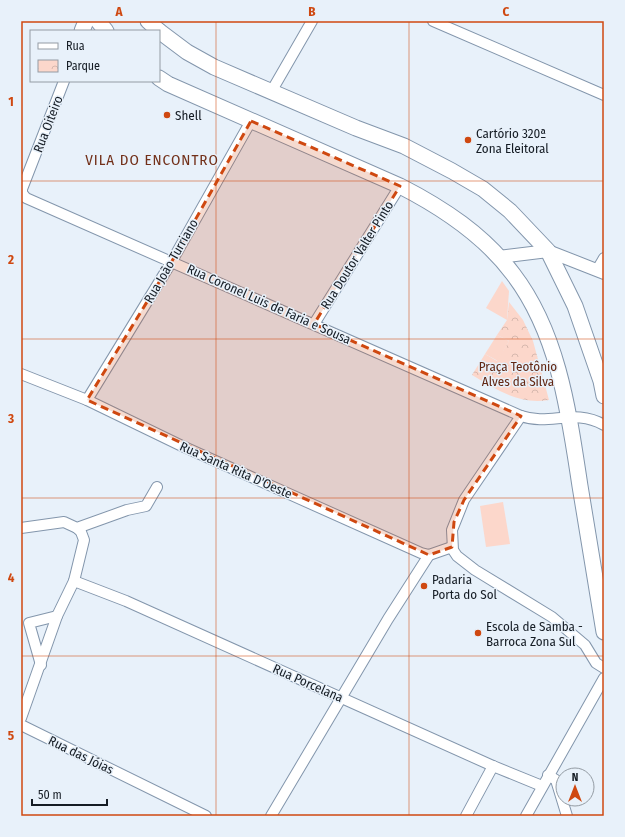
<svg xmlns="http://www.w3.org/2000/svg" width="625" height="837" font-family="'Fira Sans Condensed',sans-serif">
<defs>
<pattern id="park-crowns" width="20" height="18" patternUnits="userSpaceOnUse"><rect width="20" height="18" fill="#fcd7cb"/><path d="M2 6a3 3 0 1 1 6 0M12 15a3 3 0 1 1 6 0" fill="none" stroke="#d7b8ae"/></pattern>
</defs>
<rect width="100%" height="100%" fill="#e8f1fa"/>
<!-- park -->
<path fill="url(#park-crowns)" d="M509 302 523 320 533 341 549 400C519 405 497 390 472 375L485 354 497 361 509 341 497 335 507 320Z"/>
<!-- garden -->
<g fill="#fcd7cb">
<path d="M502 281 509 291 507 320 486 308Z"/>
<path d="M497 335 509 341 498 361 485 354Z"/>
<path d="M503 502 510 544 486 547 480 506Z"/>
</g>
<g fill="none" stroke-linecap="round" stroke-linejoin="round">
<!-- minor casing -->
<g stroke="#8396ac" stroke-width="12">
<g id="minor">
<path d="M433 21 604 95"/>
<path d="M64 81 22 189V193L26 198 521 416C550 426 574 408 604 425"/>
<path d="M271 92 312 21"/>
<path d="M597 270 604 258"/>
<path d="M314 324 400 186"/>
<path d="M21 374 87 400 182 446 421 553 429 555 452 547"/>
<path d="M87 400 172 261 251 121"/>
<path d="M521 416 464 500 452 530 453 550 457 556 475 570 552 617 585 645 596 663 604 668"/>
<path d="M21 528 64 522 77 528 127 510 146 506 157 487"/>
<path d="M74 581 126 601 493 766 542 786"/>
<path d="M41 665 29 623 57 616"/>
<path d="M21 718 57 616 74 581 84 540 81 532 77 528"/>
<path d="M21 725 206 816"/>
<path d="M548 775 556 780 567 816"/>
<path d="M271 816 388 619 429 555"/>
<path d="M466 816 493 766"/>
<path d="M526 816 604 678"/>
</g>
</g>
<!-- tertiary casing -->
<g stroke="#8396ac" stroke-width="14">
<path id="tertiary" d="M499 257 548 251 604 273"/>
</g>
<!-- primary casing -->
<g stroke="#8396ac" stroke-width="17">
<g id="primary">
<path d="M98 21 106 31"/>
<path d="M148 21 159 31"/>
<path d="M82 31 86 21"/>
<path d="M159 31 187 52 214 67 356 128 404 146 452 171 483 189 510 211 548 251 575 306 601 381 604 396"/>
<path d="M159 78 168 84 400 186C443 208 484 235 513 274 559 334 569 414 580 486 588 534 596 583 604 632"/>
</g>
</g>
<!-- minor -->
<use href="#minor" stroke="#fff" stroke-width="10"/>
<!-- tertiary -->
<use href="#tertiary" stroke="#fff" stroke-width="12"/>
<!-- primary -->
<use href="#primary" stroke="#fff" stroke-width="15"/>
</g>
<!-- marked area -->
<path fill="#cf4810" fill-opacity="0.2" stroke="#cf4810" stroke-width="3" stroke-dasharray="8 5" stroke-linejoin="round" d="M251 121 400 186 314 324 521 416 464 500 454 522 452 547 429 555 87 400 172 261Z"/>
<!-- grid -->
<path fill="none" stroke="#cf4810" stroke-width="1" stroke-opacity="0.55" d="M216 21V816M409 21V816M21 181H604M21 339H604M21 498H604M21 656H604"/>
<!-- markers -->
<g fill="#cf4810" stroke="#e8f1fa" stroke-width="1.5">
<circle cx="167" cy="115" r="4"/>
<circle cx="468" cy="140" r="4"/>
<circle cx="424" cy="586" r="4"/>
<circle cx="478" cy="633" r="4"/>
</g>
<g text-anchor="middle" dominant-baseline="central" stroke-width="3" stroke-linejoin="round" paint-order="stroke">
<!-- poi labels -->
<g font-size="13" fill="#151c24" stroke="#e8f1fa" text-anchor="start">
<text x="175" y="115">Shell</text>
<text x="476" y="133">Cartório 320ª<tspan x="476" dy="15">Zona Eleitoral</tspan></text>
<text x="432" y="579">Padaria<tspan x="432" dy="15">Porta do Sol</tspan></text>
<text x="486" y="626">Escola de Samba -<tspan x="486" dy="15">Barroca Zona Sul</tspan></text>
</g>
<!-- street labels -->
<g font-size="13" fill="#151c24" stroke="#e8f1fa">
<text transform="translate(48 124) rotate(-69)">Rua Oiteiro</text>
<text transform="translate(357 255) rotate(-58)">Rua Doutor Valter Pinto</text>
<text transform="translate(171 261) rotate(-60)">Rua João Turriano</text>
<text transform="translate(269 304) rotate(24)">Rua Coronel Luis de Faria e Sousa</text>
<text transform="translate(236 470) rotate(24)">Rua Santa Rita D'Oeste</text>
<text transform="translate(308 683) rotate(24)">Rua Porcelana</text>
<text transform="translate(81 755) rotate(26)">Rua das Jóias</text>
</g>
<!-- park labels -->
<g font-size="13" fill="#622713" stroke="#e8f1fa">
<text x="518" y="366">Praça Teotônio<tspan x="518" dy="15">Alves da Silva</tspan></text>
</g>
<!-- quarter labels -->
<g font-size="15" letter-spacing="1" fill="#723019" stroke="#e8f1fa">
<text x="152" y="160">VILA DO ENCONTRO</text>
</g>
</g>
<!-- border -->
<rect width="625" height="837" fill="none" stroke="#e8f1fa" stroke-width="44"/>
<!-- legend -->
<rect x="30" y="30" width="130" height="52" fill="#e8f1fa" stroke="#949ca4"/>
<rect x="38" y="43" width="20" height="6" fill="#ffffff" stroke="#949ca4"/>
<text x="66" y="50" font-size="12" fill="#151c24">Rua</text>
<rect x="38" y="60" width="20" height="12" fill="url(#park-crowns)" stroke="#949ca4"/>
<text x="66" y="70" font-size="12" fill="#151c24">Parque</text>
<!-- north arrow -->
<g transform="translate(575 787)"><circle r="19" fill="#e8f1fa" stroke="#949ca4"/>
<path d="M0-3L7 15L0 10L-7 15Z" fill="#cf4810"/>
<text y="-6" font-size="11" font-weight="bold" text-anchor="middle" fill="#151c24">N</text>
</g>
<!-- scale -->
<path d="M32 799v6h75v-6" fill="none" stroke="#151c24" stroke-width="2"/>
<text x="38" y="799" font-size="12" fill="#151c24" stroke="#e8f1fa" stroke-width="3" paint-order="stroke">50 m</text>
<rect x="22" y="22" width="581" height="793" fill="none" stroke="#cf4810" stroke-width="1.5"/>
<g font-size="13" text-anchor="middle" font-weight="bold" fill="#cf4810">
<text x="119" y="16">A</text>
<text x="312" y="16">B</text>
<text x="506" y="16">C</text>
<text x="11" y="106">1</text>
<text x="11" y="264">2</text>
<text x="11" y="423">3</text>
<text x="11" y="582">4</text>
<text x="11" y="740">5</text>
</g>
</svg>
